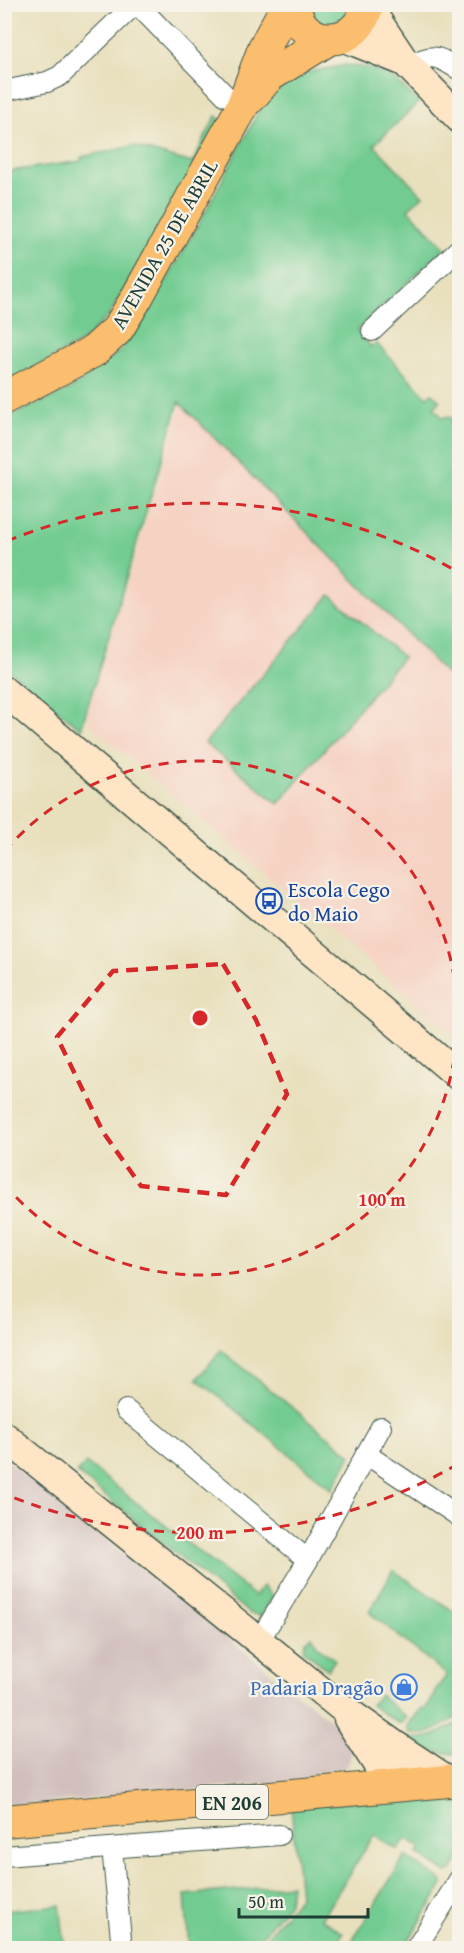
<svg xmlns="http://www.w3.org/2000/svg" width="464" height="1953" font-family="'Gentium Book Plus',serif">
<rect width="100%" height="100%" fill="#f7f3e8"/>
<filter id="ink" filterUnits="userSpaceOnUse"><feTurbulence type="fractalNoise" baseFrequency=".0167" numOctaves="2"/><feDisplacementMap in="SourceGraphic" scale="12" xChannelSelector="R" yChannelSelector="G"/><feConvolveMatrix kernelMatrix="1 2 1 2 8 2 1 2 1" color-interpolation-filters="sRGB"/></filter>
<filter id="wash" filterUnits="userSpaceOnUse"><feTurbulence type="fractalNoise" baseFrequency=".008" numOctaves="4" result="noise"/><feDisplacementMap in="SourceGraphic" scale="24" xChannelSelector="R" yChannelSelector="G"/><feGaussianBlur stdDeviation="1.35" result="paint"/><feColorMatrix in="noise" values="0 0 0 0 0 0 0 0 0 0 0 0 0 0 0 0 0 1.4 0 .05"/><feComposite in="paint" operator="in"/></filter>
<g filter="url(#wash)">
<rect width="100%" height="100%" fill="#e8e0bd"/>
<!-- built -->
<path fill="#f6d2c3" d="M182 403 459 687V1039L89 724 88 712Z"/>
<!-- industrial -->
<path fill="#d1bfbd" d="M4 1458 346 1733 351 1746 350 1760 346 1768 335 1778 5 1806Z"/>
<!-- green -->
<g fill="#72cc92" stroke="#488463" stroke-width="1.5">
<path d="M307 4 354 5 352 15 321 28Z"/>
<path d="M346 65C388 70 389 73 419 102L374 145 423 196 408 209 445 248 357 330 371 347 376 343 427 397 432 393 440 401 434 408 443 418 448 416 455 419 451 424 459 434V687L179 402 81 729 5 667V418L69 390 120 351 142 322 195 231 263 103 277 90 297 74Z"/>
<path d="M216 116 222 121 109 315 83 341 5 384 4 172 81 161V157L133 146 192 163Z"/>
<path d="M330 595 403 657 278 804 205 743Z"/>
<path d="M221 1350 351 1455 332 1489 197 1379Z"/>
<path d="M86 1463 255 1596 263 1586 273 1596 261 1616 249 1613 77 1473Z"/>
<path d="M393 1570 459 1615V1716C445 1724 425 1741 408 1731V1725L422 1708 425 1709 436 1694 434 1692 447 1675 369 1612Z"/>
<path d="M312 1636 318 1647 335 1660 328 1670 303 1650 305 1642Z"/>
<path d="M379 1695 407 1718 399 1724 371 1705Z"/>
<path d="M459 1723V1754C445 1754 413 1749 404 1737 428 1742 438 1733 459 1723Z"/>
<path d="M459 1799V1858L452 1871 446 1872 418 1854 421 1848 406 1838 398 1850 374 1835 321 1919 343 1933 337 1943 345 1948H258L300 1896 291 1806 364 1801Z"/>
<path d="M405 1856 441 1880 443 1885 404 1948H358L350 1944Z"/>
<path d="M291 1885 289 1903 252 1948H189L185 1895Z"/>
<path d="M60 1905 65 1948H5V1911Z"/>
</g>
</g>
<g filter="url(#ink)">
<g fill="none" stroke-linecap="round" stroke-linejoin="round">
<!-- street casing -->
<g stroke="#3d5549" stroke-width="22">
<g id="street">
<path d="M137 4 226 96"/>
<path d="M410 66C434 51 437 57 460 70"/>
<path d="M4 91 47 82 60 76 135 4"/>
<path d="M372 331 460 248"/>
<path d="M126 1410 308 1560 259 1641"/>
<path d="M366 1454 460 1517"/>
<path d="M308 1560 381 1427"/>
<path d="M112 1848 122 1948"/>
<path d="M4 1856 279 1835"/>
<path d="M416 1948 460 1878"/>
</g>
</g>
<!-- secondary casing -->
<g stroke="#3d5549" stroke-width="31">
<g id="secondary">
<path d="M367 5 405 62 460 119"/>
<path d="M343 37 405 62"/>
<path d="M4 691 460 1077"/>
<path d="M4 1436 341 1707 399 1748 402 1768 396 1785"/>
<path d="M348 1719 391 1786"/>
<path d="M399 1748 449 1781"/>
</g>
</g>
<!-- primary casing -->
<g stroke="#3d5549" stroke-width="34">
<g id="primary">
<path d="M295 4C296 47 359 53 367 4"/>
<path d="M251 97 269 76 329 39"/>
<path d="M4 398 94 351 117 330 136 299 242 107 264 48 288 4"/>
<path d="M4 1821 460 1780"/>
</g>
</g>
<!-- street -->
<use href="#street" stroke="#fff" stroke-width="20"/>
<!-- secondary -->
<use href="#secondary" stroke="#fde5c5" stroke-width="28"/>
<!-- primary -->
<use href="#primary" stroke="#fbbd6e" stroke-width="32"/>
</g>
</g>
<!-- marked area -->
<path fill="none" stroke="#d62828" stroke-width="4.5" stroke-dasharray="12 8" stroke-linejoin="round" d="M223 964 256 1020 287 1094 226 1195 141 1186 103 1132 57 1037 113 971Z"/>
<!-- distance rings -->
<g fill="none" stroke="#d62828" stroke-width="3" stroke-dasharray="10 8">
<path d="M5 851A257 257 0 1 1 5 1185"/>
<path d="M458 1464A515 515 0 0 1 7 1495M7 541A515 515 0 0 1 458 572"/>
</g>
<!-- icons -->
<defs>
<g id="bus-ring" transform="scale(1.35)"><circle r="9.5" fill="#f7f3e8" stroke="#1a4fb4" stroke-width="1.5"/><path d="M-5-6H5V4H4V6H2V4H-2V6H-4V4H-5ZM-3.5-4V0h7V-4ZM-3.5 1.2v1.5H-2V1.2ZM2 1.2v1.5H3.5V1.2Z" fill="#1a4fb4"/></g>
<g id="shop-ring" transform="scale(1.35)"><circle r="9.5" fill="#f7f3e8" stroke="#3f7fe0" stroke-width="1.5"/><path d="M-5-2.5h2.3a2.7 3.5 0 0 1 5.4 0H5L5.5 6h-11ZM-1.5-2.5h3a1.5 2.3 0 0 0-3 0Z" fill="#3f7fe0"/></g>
</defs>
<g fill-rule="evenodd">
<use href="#bus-ring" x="269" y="901"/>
<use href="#shop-ring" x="404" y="1687"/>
</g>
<g text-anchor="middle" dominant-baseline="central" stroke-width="4.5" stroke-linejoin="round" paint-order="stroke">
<!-- shield labels -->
<rect fill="#f7f3e8" stroke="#60746a" stroke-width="1.5" x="196" y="1785" width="72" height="34" rx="4.5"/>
<g font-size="20" font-weight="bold" fill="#1f3d34">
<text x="232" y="1802">EN 206</text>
</g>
<!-- street labels -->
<g font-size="21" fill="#1f3d34" stroke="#f7f3e8">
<text transform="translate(164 244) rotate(-60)">AVENIDA 25 DE ABRIL</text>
</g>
<!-- transit labels -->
<g font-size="21" fill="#164399" stroke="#f7f3e8" text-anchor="start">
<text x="288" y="889">Escola Cego<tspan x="288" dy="24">do Maio</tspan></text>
</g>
<!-- shop labels -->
<g font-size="21" fill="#366cbe" stroke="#f7f3e8" text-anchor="end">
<text x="384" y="1687">Padaria Dragão</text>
</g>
</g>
<circle cx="200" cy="1018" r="9" fill="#d62828" stroke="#f7f3e8" stroke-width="3"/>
<g font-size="18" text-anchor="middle" font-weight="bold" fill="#d62828" stroke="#f7f3e8" stroke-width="4.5" stroke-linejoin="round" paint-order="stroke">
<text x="382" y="1206">100 m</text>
<text x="200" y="1539">200 m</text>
</g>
<!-- margin -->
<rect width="464" height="1953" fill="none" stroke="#f7f3e8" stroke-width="24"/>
<!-- scale -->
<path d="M239 1908v9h129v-9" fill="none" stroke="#1f3d34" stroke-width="3"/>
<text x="248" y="1908" font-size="18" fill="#1f3d34" stroke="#f7f3e8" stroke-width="4.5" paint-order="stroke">50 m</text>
</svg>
